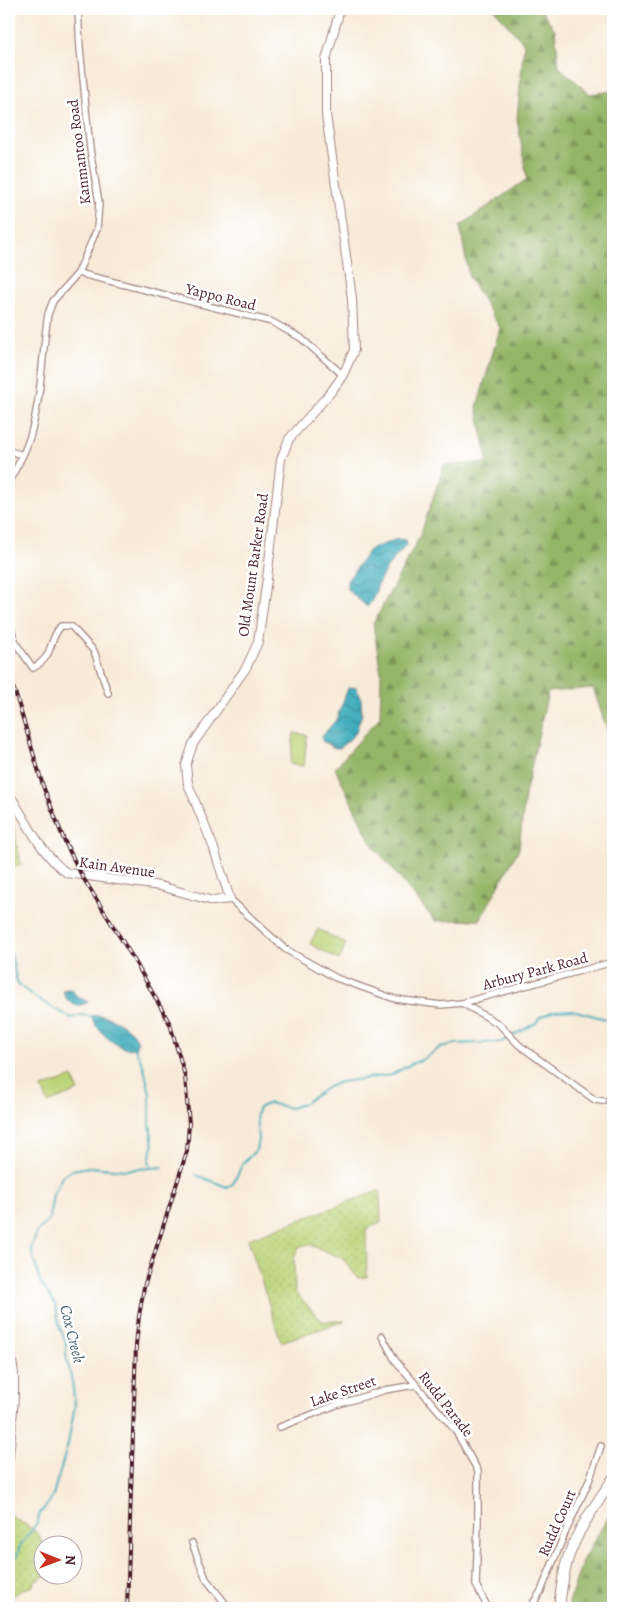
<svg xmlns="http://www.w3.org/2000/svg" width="622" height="1617" font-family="Alegreya,serif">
<defs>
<pattern id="green-dots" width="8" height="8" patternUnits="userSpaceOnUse" patternTransform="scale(1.25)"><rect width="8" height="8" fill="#bbd377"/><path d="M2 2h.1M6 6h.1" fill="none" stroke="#a2b567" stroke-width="1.8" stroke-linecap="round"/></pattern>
<pattern id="forest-firs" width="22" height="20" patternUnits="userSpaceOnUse" patternTransform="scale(1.25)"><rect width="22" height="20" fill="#94b568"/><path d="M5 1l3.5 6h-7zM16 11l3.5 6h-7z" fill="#7b9356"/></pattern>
<pattern id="water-waves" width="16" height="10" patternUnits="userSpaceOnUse" patternTransform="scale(1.25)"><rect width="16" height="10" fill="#3eacbc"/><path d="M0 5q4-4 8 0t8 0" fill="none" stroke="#368b99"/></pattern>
</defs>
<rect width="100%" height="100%" fill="#fff"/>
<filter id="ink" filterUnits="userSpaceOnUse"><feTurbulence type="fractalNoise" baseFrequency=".02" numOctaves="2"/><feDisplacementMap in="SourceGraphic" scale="10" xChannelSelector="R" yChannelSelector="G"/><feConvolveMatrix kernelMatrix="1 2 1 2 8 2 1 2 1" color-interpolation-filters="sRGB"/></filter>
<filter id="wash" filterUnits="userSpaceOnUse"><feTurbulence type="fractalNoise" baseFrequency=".0096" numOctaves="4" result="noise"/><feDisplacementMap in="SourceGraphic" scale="20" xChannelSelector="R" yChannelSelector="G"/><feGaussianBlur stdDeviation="1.12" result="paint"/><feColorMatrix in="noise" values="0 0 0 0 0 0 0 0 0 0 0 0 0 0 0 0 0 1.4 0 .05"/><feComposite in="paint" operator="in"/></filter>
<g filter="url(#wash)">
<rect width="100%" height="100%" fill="#f8ead8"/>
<!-- green -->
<g fill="url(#green-dots)" stroke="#827951">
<path d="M9 806 21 864 9 868Z"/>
<path d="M380 1190 381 1223 366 1229 367 1277 358 1278 342 1258 308 1244 299 1248 294 1258 295 1292 322 1321H345L281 1342 248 1239Z"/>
<path d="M9 1515C16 1520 35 1529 39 1535 46 1546 42 1563 42 1574L47 1575 34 1582 33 1586 23 1589 9 1599Z"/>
</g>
<!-- forest -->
<g fill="url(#forest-firs)" stroke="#6f6a4a">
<path d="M494 9H541L555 30 559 67 590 94 613 91V748L593 688 548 692 525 795 519 849 480 920 435 921 371 843 335 768 380 717 381 673 373 624 420 536 444 465 488 463 477 407 500 328 469 277 460 226 527 179 517 118 524 44Z"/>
<path d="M613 1509V1608H570L569 1602 583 1559Z"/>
</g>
<!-- pitch -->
<g fill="#bbd377" stroke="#827951">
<path d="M294 733 307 735 304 766 290 764Z"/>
<path d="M318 929 346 944 339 960 310 944Z"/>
<path d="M73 1077 78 1091 48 1103 42 1088Z"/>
</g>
<!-- water -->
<g fill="url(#water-waves)" stroke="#446674">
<path d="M397 539 406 540 407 545C397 555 388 565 381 578 376 587 375 599 367 607L348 590 347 581 369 550Z"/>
<path d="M356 687 361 699 362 714 355 734 340 748H335L322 741V736L336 720 348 688Z"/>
<path d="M67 989H71L77 996 88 1002C77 1009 65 1003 63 990Z"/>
<path d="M98 1015C113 1017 133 1028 138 1042L135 1048C119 1053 96 1030 91 1016Z"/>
</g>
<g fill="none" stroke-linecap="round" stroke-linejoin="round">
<!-- stream -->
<g stroke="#3eacbc" stroke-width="2">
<path d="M9 950C15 960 13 976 18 983 25 993 60 1012 71 1018L81 1015 91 1016"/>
<path d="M135 1048 144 1068 150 1094V1124L153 1146 149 1160 151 1167"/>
<path d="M196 1175 227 1187 233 1184 243 1163 256 1150 258 1139 256 1115 259 1108 269 1103 290 1108 303 1104 328 1087 340 1082 391 1075 413 1063 422 1060 441 1047 455 1044 501 1042 536 1023 540 1017 554 1011 572 1010 613 1021"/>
<path d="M9 1566 17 1556 20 1546 37 1523 40 1513 47 1505 53 1495 68 1444 75 1405 72 1382 66 1355V1343L60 1328 55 1304 40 1282 31 1249 37 1232 49 1219 53 1194 62 1177 72 1170 89 1167 125 1170 163 1167"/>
</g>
</g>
</g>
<g filter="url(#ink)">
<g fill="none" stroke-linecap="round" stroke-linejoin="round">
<!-- minor casing -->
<g stroke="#a18482" stroke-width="8">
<g id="minor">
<path d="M78 273 272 322 301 338 343 375"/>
<path d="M9 451 23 455"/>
<path d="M9 482C17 466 27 450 31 433 42 394 42 353 48 314L53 301 78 273 97 229 99 203 90 149 80 48 78 9"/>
<path d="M9 624 17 645 33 668C55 656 47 642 61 626H71L94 651 108 693"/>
<path d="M230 899 285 949 336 978 395 999 441 1005 462 1003 499 1024 519 1045 595 1100 603 1101"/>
<path d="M462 1003 613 962"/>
<path d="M382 1336 395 1360 455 1430 478 1471V1522L476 1585 488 1608"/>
<path d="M280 1427 336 1405 385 1390 415 1385"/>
<path d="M192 1543 206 1579 229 1608"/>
<path d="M530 1608 541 1591 565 1533 589 1481 601 1446"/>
</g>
</g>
<!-- secondary casing -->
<g stroke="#a18482" stroke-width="10">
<g id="secondary">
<path d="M9 796 13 800C29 826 42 855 67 873L160 886 213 901 230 899 213 846 188 784 186 765 193 744 246 668 258 642 267 579 281 459 289 439 331 392 343 375 354 350 352 298 326 115V60L340 9"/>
<path d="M9 1340 14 1374V1398L9 1457"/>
</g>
</g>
<!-- motorway casing -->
<g stroke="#a18482" stroke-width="12">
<path id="motorway" d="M559 1608C561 1591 563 1572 569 1555 579 1527 597 1503 613 1479"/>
</g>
<!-- minor -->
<use href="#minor" stroke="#fff" stroke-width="5.5"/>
<!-- secondary -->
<use href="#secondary" stroke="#fff" stroke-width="8"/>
<!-- motorway -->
<use href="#motorway" stroke="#fff" stroke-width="10"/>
<!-- rail casing -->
<g stroke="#4a1f2b" stroke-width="4">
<path id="rail" d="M9 678 15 692 43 786 64 840 82 876 133 958 170 1024 185 1076 189 1124 187 1151 144 1287 139 1316 136 1345 127 1608"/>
</g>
<!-- rail -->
<use href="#rail" stroke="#fff" stroke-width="2" stroke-dasharray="5.5" stroke-linecap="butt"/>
</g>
</g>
<g text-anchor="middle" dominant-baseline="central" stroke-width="5" stroke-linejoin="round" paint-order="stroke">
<!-- street labels -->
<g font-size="15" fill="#4a1f2b" stroke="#fff">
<text transform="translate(79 152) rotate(-97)">Kanmantoo Road</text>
<text transform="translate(221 297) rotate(14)">Yappo Road</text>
<text transform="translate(253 565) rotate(-82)">Old Mount Barker Road</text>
<text transform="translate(117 867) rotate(8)">Kain Avenue</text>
<text transform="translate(535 971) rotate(-15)">Arbury Park Road</text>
<text transform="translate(343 1391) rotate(-19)">Lake Street</text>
<text transform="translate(446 1404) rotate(52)">Rudd Parade</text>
<text transform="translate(557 1523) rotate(-66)">Rudd Court</text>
</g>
<!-- water labels -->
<g font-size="16" font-style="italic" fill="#455e6c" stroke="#fff">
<text transform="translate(72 1334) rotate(76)">Cox Creek</text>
</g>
</g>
<!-- margin -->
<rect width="622" height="1617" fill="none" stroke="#fff" stroke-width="30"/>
<!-- north arrow -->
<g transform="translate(58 1560) rotate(91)"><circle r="24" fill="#ffffff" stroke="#b7a5aa"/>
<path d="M0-4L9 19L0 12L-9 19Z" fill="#c8321e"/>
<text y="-8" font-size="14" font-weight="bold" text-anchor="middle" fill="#4a1f2b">N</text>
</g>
</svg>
